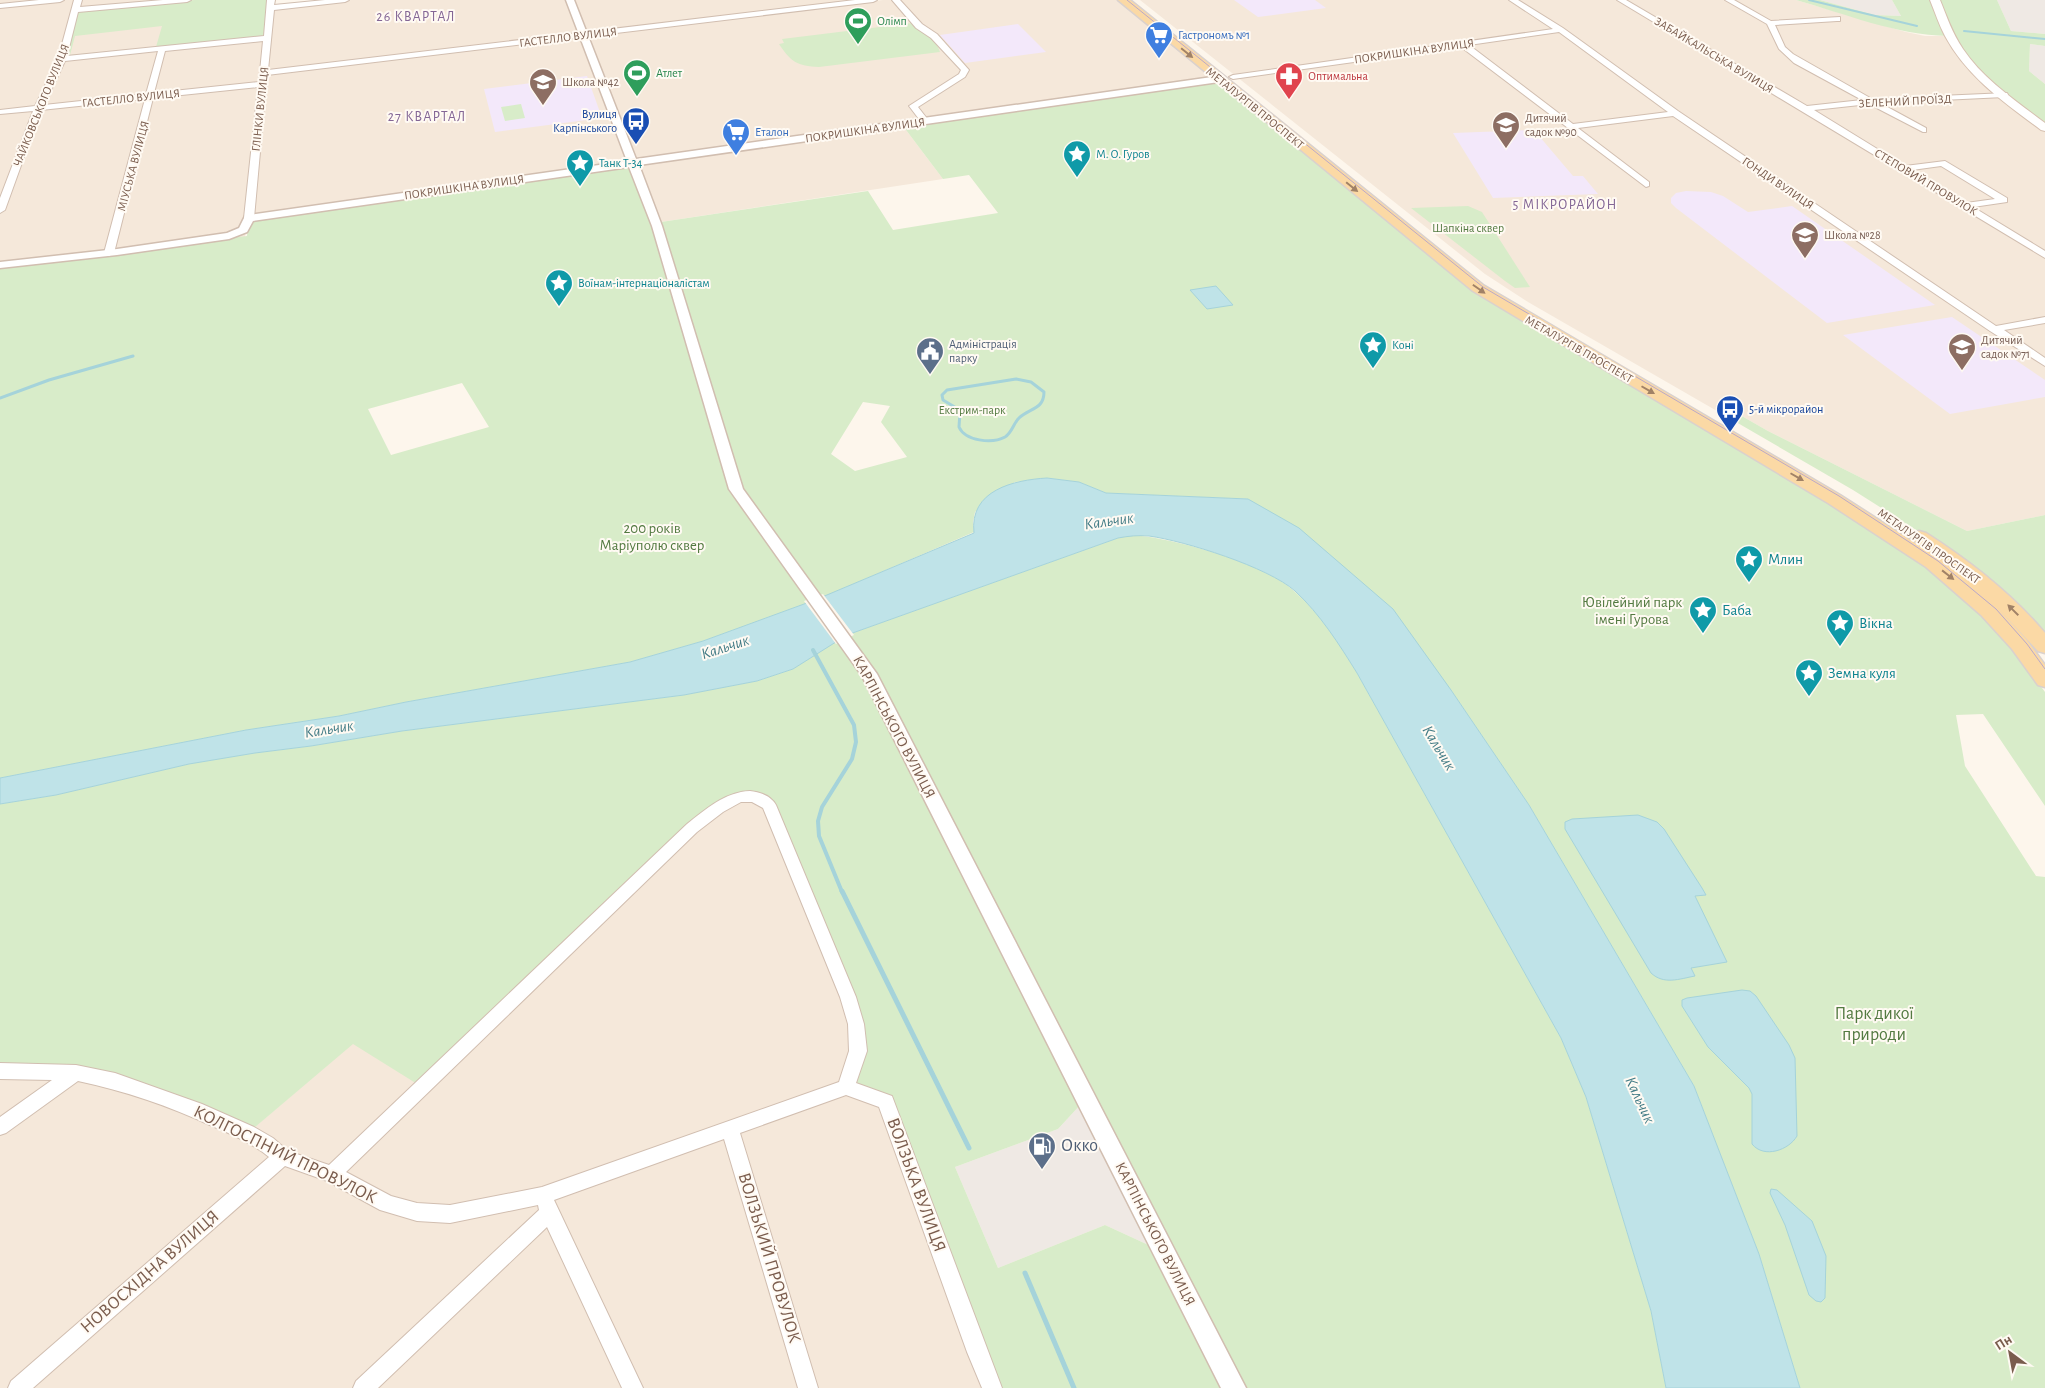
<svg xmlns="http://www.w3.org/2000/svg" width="2045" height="1388" font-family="'Alegreya Sans',sans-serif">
<rect width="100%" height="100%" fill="#fdf6ec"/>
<!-- residential -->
<g fill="#f5e8da">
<path d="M0 0H269L245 237 0 265Z"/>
<path d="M351 0H567L581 35 265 72 272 9Z"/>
<path d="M573 0H863L586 34Z"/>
<path d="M883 0H1119L1214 78 636 161 587 36Z"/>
<path d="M1140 0H1796L1906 32 1925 36H1948L2045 130V515L1967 531 1768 431 1726 407 1717 411 1528 302 1485 274Z"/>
<path d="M582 36 631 162 252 216 265 74Z"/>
<path d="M903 126 943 179 661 222 638 164Z"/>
<path d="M747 796 769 805 886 1102 992 1388H0V1071L76 1073 248 1133 353 1043 692 828Z"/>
</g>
<!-- industrial -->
<g fill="#efe9e4">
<path d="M1820 0H1892L1901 16 1875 15Z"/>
<path d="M1997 0H2045V34L2011 31Z"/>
<path d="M2030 44 2045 46V84L2029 71Z"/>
<path d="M1082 1103 1155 1248 1105 1225 998 1268 955 1167 1058 1129Z"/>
</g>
<!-- education -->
<g fill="#f3e8fa">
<path d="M1234 0H1315L1326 8 1258 17Z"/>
<path d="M1018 24 1046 52 965 63 940 35Z"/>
<path d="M587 76 602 118 495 132 484 89Z"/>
<path d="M1534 130 1573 176H1583L1598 194 1493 198 1453 133Z"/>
<path d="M1686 191 1711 192 1723 196 1748 212 1792 206 1935 305 1827 323 1676 208 1671 203V198L1676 193Z"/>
<path d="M1952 317 2045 380V397L1950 414 1843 335Z"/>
</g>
<!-- green -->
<g fill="#d8ecc9" fill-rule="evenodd">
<path d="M195 0H269L265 38 65 58 78 11ZM162 26 156 47 70 55 75 36Z"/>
<path d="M1796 0H1820L1875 15 1901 16 1892 0H1933L1948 36C1896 35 1846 14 1796 0Z"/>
<path d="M1938 0H1997L2011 31 2045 34V46L2030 44 2029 71 2045 84V126C2014 101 1971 72 1953 36 1947 25 1943 12 1938 0Z"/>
<path d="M912 23C923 31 936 39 940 52L819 67C797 66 791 62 779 44L784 43 782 39Z"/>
<path d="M1217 81 1447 269 1829 501 1906 551 1963 595 2010 645 2045 692V806L1983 714 1956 715 1965 766 2036 876 2045 877V1388H1800L1759 1254 1694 1086 1529 805 1451 690 1248 499 1106 493 1079 482 1047 478 1015 482 975 512 973 522 974 532 821 598 742 487 737 477 661 222 868 191 893 230 998 213 969 175 943 179 903 126ZM863 402 890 406 881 422 907 457 855 471 831 454Z"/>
<path d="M521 104 525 118 505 121 501 107Z"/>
<path d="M634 163 731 478 811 602 703 641 630 662 406 702 339 716 246 730 0 778V265L247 236 249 218ZM462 383 489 427 391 455 368 409Z"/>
<path d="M1468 206 1482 212 1530 287 1515 288 1505 281 1411 208Z"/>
<path d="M1726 407 1768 431 1967 531 2045 515V637L1932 540 1853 490 1717 411Z"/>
<path d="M1132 535C1174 538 1263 563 1294 591 1320 613 1339 644 1357 673L1561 1038 1586 1097 1651 1311 1666 1388H1243L847 635 1118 538Z"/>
<path d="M839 639 855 661 1082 1103 1058 1129 955 1167 998 1268 1105 1225 1155 1248 1226 1388H992L886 1102 846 1087 856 1024 769 805 759 798 729 802 422 1087 353 1044 248 1133 115 1081 0 1071V804L56 795 189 764 255 753 311 746 402 731 684 695 757 681 793 669Z"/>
</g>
<!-- water -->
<g fill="#bfe3e8" stroke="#a5d3da">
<path d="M1216 286 1233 305 1207 309 1190 290Z"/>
<path d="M1047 478 1079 482 1106 493 1248 499 1299 528 1393 609 1451 690 1529 805 1694 1086 1759 1254 1800 1388H1666L1651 1311 1586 1097 1561 1038 1357 673C1339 644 1320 614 1295 591 1268 567 1185 541 1149 536 1138 535 1129 536 1118 538L847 635 793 669 757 681 684 695 402 731 311 746 255 753 189 764 56 795 0 804V778L246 730 339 716 406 702 630 662 703 641 815 600 974 533C969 490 1014 480 1047 478Z"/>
<path d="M1638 815 1657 822 1664 829 1702 888 1706 895 1695 896 1727 962 1691 968 1695 976C1679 979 1664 985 1651 973L1565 829V822L1572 819Z"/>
<path d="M1742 990 1750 991 1756 996 1789 1045 1795 1058 1797 1136C1789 1150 1764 1159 1752 1144V1094L1749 1088 1708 1047 1682 1006V1000L1687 998Z"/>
<path d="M1771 1189 1777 1190 1812 1221 1826 1256 1825 1298 1821 1302 1816 1301 1809 1295 1785 1225 1770 1193Z"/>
</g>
<!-- pier -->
<path fill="#fdf6ec" d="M823 594 854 635 836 644 804 601Z"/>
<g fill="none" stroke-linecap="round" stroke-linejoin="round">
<!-- stream-far3 -->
<g stroke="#a5d3da" stroke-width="2">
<path d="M1809 0 1917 26"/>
<path d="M1964 31 2045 39"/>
</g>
<!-- stream-far2 -->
<g stroke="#a5d3da" stroke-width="3">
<path d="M0 398 49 380 133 356"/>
<path d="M958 409 943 400 942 395 947 390 1016 379 1031 382 1044 392C1044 410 1029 408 1019 418 1013 424 1012 433 1005 437 992 444 965 441 959 427L960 412"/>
</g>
<!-- stream-far1 -->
<path stroke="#a5d3da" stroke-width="4" d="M813 650 854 725 856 742 852 759 822 807 818 821 819 836 842 892"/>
<!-- stream -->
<g stroke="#a5d3da" stroke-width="5">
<path d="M842 891 969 1148"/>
<path d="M1025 1273 1074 1388"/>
</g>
<!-- minor casing -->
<g stroke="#d1beb0" stroke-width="2">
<g id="minor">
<path d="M39 0H64L60 2 0 8V4Z"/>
<path d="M74 0H82L80 7 163 0H191L187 2 78 12 67 56 264 36 267 0H275L274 5 325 0H349L345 2 274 10 268 70 855 0H877L873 2 267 75 254 218 249 221 244 218 258 87 153 98 114 253 109 256 104 253 145 99 41 110 5 210 0 213V198L33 111 0 114V110L35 106 58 59ZM263 41 259 82 154 93 165 51ZM158 51 146 94 44 105 65 61Z"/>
<path d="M892 0H900L922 24 937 34 969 70 965 77 918 107 929 121 928 123H922L909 106 959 74 961 70 931 38 916 28Z"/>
<path d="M1509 0H1518L1563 28 1678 111 1996 326 2045 317V323L2004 330 2045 358V366L1990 331 1673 116 1578 128 1649 182V186L1646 187 1461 47 1233 79 1229 77 1233 75 1553 29ZM1559 32 1668 112 1573 124 1469 45Z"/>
<path d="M1617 0H1626L1807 106 1862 100 1794 63 1779 49 1767 24 1725 0H1734L1771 21 1840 17V21H1837L1775 25 1785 47 1793 54 1872 99 2007 93 2008 95 2004 97 1880 103 1926 128V132H1923L1869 104 1814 110 1905 166 1945 161 2007 198V202L1973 207 2045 251V258ZM1941 166 1995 199 1966 203 1912 170Z"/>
<path d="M750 791C760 792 771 796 776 805L856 997 864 1024 867 1051 856 1083 892 1096 1002 1388H982L967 1352 879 1107 846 1095 740 1133 818 1388H798L724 1139 554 1200 643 1388H622L547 1227 378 1388H353L356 1381 539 1210 538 1205 450 1223 417 1221 380 1210 327 1181 285 1166 33 1388H8L11 1381 269 1157C252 1143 232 1134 212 1126 169 1106 125 1091 78 1081L6 1133 0 1135V1117L52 1080 0 1079V1063L76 1065 115 1073 202 1104 254 1127 273 1138 288 1151 329 1165 687 824C706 809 725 792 750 791ZM741 802H752L763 808 840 997 848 1024 849 1051 839 1082 542 1187 450 1205 417 1203 391 1196 346 1172 697 832 723 812Z"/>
</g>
</g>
<!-- tertiary casing -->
<g stroke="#d1beb0" stroke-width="3">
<path id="tertiary" d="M566 0H574L636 159 1219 76 1224 79 1219 82 639 165 662 226 743 489 877 674 1246 1388H1221L862 676 729 489 652 226 629 167 253 221 247 232 229 239 117 255 0 268V262L117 249 227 233 239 228 245 216 249 215 627 161Z"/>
</g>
<!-- secondary casing -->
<g stroke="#d6c0b0" stroke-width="2">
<path id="secondary" d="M1930 0H1940C1947 17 1952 33 1963 49 1983 79 2016 101 2045 123V131L2041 130C2005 103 1967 77 1945 36 1939 25 1935 12 1930 0Z"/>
</g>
<!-- primary casing -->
<g stroke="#dad1cd" stroke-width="3">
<path id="primary" d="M1118 0H1130L1483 285 1840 495 1921 547 1910 537 1912 533 1919 531 1926 533C1970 561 2011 593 2045 633V653L2038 651 1995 605 1945 563 1995 605 2026 639 2045 665V687L2038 685 2012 649 1981 615 1926 567 1828 503 1473 291Z"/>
</g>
<!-- minor -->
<use href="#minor" fill="#fff" fill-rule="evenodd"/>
<!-- tertiary -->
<use href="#tertiary" fill="#fff" fill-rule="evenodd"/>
<!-- secondary -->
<use href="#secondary" fill="#fff" fill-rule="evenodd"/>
<!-- primary -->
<use href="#primary" fill="#fbd9a5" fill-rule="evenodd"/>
<!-- tram -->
<path stroke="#b9a8c9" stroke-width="1" d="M1127 0 1483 287 1839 496 1938 561 1996 609 2027 644 2045 669"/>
</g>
<!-- one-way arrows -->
<defs><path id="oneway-solid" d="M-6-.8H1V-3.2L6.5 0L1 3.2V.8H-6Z" transform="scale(1.25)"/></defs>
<g fill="#a18267">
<use href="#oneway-solid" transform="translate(1187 53) rotate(39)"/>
<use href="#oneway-solid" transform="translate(1352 187) rotate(39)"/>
<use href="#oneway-solid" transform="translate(1479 289) rotate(35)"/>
<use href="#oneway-solid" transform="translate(1648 390) rotate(30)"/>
<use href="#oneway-solid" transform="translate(1797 477) rotate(30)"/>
<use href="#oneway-solid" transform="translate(1948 575) rotate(38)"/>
<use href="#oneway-solid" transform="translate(2013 610) rotate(-135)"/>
</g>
<!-- icons -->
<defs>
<g id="stadium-pin" transform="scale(1.4375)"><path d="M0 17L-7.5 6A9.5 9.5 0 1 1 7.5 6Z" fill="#2e9e5b" stroke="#fffaf3"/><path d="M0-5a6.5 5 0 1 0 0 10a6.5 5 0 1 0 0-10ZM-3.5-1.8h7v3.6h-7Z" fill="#fff"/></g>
<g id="supermarket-pin" transform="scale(1.4375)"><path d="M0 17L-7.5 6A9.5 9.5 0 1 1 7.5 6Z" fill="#3f7fe0" stroke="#fffaf3"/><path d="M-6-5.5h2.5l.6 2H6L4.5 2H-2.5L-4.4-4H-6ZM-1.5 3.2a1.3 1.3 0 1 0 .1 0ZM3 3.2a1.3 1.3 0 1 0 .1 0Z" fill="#fff"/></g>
<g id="pharmacy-pin" transform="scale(1.4375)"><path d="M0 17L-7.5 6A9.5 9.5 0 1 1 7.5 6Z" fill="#e0444e" stroke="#fffaf3"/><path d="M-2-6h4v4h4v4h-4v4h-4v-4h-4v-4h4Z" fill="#fff"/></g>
<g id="school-pin" transform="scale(1.4375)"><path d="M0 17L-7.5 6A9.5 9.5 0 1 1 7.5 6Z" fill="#8d6e63" stroke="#fffaf3"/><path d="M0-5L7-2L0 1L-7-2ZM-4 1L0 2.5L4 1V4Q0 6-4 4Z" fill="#fff"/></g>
<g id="bus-pin" transform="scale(1.4375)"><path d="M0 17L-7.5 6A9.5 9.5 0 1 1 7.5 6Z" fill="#1a4fb4" stroke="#fffaf3"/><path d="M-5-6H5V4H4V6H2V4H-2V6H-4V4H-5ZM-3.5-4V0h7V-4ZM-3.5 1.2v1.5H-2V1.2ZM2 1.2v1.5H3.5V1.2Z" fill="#fff"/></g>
<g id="sight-pin" transform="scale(1.4375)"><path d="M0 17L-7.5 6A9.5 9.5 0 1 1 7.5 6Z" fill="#0f9aa8" stroke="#fffaf3"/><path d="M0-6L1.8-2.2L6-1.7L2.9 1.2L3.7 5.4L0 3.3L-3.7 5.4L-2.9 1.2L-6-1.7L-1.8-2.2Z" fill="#fff"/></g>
<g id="civic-pin" transform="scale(1.4375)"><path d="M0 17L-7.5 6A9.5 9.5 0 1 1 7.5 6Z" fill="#5c6f8a" stroke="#fffaf3"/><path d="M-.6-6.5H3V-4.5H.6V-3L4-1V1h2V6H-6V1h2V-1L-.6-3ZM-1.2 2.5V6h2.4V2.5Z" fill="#fff"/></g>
<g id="fuel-pin" transform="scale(1.4375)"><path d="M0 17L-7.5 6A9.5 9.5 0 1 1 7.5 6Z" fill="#5c6f8a" stroke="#fffaf3"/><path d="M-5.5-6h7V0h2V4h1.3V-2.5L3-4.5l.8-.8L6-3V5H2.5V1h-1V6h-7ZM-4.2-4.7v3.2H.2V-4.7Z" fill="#fff"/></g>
</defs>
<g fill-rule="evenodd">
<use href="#stadium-pin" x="858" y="21"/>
<use href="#supermarket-pin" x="1159" y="35"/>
<use href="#stadium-pin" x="637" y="73"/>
<use href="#pharmacy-pin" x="1289" y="76"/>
<use href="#school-pin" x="543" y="82"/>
<use href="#bus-pin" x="636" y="121"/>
<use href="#school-pin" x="1506" y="125"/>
<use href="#supermarket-pin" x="736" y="132"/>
<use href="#sight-pin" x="1077" y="154"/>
<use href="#sight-pin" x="580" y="163"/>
<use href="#school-pin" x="1805" y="235"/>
<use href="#sight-pin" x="559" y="283"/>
<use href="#sight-pin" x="1373" y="345"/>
<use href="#school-pin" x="1962" y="347"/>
<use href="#civic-pin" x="930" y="351"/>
<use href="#bus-pin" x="1730" y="409"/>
<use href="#sight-pin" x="1749" y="559"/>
<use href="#sight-pin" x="1703" y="610"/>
<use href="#sight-pin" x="1840" y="623"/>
<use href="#sight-pin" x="1809" y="673"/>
<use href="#fuel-pin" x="1042" y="1146"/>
</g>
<g text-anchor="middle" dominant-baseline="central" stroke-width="4" stroke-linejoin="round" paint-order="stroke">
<!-- far-leisure labels -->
<g font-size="12" fill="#27864d" stroke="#fffaf3" text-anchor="start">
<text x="877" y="21">Олімп</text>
<text x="656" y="73">Атлет</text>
</g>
<!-- far-shop labels -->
<g font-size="12" fill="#366cbe" stroke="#fffaf3" text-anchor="start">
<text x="1178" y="35">Гастрономъ №1</text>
<text x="755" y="132">Еталон</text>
</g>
<!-- far-street labels -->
<g font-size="12" fill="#7a5c4d" stroke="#fffaf3">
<text transform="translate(568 37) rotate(-7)">ГАСТЕЛЛО ВУЛИЦЯ</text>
<text transform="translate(1414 51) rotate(-8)">ПОКРИШКІНА ВУЛИЦЯ</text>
<text transform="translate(1714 55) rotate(31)">ЗАБАЙКАЛЬСЬКА ВУЛИЦЯ</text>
<text transform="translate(131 98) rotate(-6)">ГАСТЕЛЛО ВУЛИЦЯ</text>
<text transform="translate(1905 101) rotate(-3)">ЗЕЛЕНИЙ ПРОЇЗД</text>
<text transform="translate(41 105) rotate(-68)">ЧАЙКОВСЬКОГО ВУЛИЦЯ</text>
<text transform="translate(1255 108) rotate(39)">МЕТАЛУРГІВ ПРОСПЕКТ</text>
<text transform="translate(260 109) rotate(-84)">ГЛІНКИ ВУЛИЦЯ</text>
<text transform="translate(865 130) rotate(-8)">ПОКРИШКІНА ВУЛИЦЯ</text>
<text transform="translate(133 166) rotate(-75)">МІУСЬКА ВУЛИЦЯ</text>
<text transform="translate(1926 182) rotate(31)">СТЕПОВИЙ ПРОВУЛОК</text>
<text transform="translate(1778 183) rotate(34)">ГОНДИ ВУЛИЦЯ</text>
<text transform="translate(464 187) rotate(-8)">ПОКРИШКІНА ВУЛИЦЯ</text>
<text transform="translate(1579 349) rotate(30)">МЕТАЛУРГІВ ПРОСПЕКТ</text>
<text transform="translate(1929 546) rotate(35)">МЕТАЛУРГІВ ПРОСПЕКТ</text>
</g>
<!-- far-health labels -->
<g font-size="12" fill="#be3a42" stroke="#fffaf3" text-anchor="start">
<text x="1308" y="76">Оптимальна</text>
</g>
<!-- far-education labels -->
<g font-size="12" fill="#785e54" stroke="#fffaf3" text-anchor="start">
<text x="562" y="82">Школа №42</text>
<text x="1525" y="118">Дитячий<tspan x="1525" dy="14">садок №90</tspan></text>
<text x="1824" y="235">Школа №28</text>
<text x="1981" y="340">Дитячий<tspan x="1981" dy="14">садок №71</tspan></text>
</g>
<!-- far-transit labels -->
<g font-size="12" fill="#164399" stroke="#fffaf3" text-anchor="end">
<text x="617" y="114">Вулиця<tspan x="617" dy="14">Карпінського</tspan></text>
<text x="1749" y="409" text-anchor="start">5-й мікрорайон</text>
</g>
<!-- far-culture labels -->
<g font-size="12" fill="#0d838f" stroke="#fffaf3" text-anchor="start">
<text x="1096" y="154">М. О. Гуров</text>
<text x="599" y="163">Танк Т-34</text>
<text x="578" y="283">Воїнам-інтернаціоналістам</text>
<text x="1392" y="345">Коні</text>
</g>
<!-- far-park labels -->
<g font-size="12" fill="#537a41" stroke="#fffaf3">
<text x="1468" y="228">Шапкіна сквер</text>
<text x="972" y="410">Екстрим-парк</text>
</g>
<!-- far-service labels -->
<g font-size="12" fill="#4e5e75" stroke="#fffaf3" text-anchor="start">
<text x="949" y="344">Адміністрація<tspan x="949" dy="14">парку</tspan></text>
</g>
<!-- far-neighbourhood labels -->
<g font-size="14" letter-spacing="1" fill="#846695" stroke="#fffaf3">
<text x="416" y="17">26 КВАРТАЛ</text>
<text x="427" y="117">27 КВАРТАЛ</text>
<text x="1565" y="205">5 МІКРОРАЙОН</text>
</g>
<!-- park labels -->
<g font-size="15" fill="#537a41" stroke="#fffaf3">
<text x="652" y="528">200 років<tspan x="652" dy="17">Маріуполю сквер</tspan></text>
<text x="1632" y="602">Ювілейний парк<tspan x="1632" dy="17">імені Гурова</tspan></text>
</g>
<!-- culture labels -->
<g font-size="15" fill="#0d838f" stroke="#fffaf3" text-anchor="start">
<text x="1768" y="559">Млин</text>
<text x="1722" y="610">Баба</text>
<text x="1859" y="623">Вікна</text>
<text x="1828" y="673">Земна куля</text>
</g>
<!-- street labels -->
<g font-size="15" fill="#7a5c4d" stroke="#fffaf3">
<text transform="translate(894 727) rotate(62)">КАРПІНСЬКОГО ВУЛИЦЯ</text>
<text transform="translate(1155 1234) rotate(63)">КАРПІНСЬКОГО ВУЛИЦЯ</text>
</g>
<!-- water labels -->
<g font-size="16" font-style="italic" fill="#437c86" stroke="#fffaf3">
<text transform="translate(1109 521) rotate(-8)">Кальчик</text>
<text transform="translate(725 647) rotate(-18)">Кальчик</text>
<text transform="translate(329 729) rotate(-9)">Кальчик</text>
<text transform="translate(1439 748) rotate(59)">Кальчик</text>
<text transform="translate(1640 1100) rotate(65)">Кальчик</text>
</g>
<!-- near-park labels -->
<g font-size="18" fill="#537a41" stroke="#fffaf3">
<text x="1874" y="1014">Парк дикої<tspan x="1874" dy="21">природи</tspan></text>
</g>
<!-- near-service labels -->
<g font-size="18" fill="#4e5e75" stroke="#fffaf3" text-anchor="start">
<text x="1061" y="1146">Окко</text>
</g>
<!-- near-street labels -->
<g font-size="18" fill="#7a5c4d" stroke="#fffaf3">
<text transform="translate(285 1155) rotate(26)">КОЛГОСПНИЙ ПРОВУЛОК</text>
<text transform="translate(916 1185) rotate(70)">ВОЛЗЬКА ВУЛИЦЯ</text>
<text transform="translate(769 1258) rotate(73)">ВОЛЗЬКИЙ ПРОВУЛОК</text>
<text transform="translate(150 1272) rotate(-41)">НОВОСХІДНА ВУЛИЦЯ</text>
</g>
</g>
<!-- north arrow -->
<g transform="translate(2010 1353) rotate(328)" stroke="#fffaf3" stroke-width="4" paint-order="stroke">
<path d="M0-4L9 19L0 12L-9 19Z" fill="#7a5c4d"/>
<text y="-8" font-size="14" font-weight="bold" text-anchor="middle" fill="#7a5c4d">Пн</text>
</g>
</svg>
